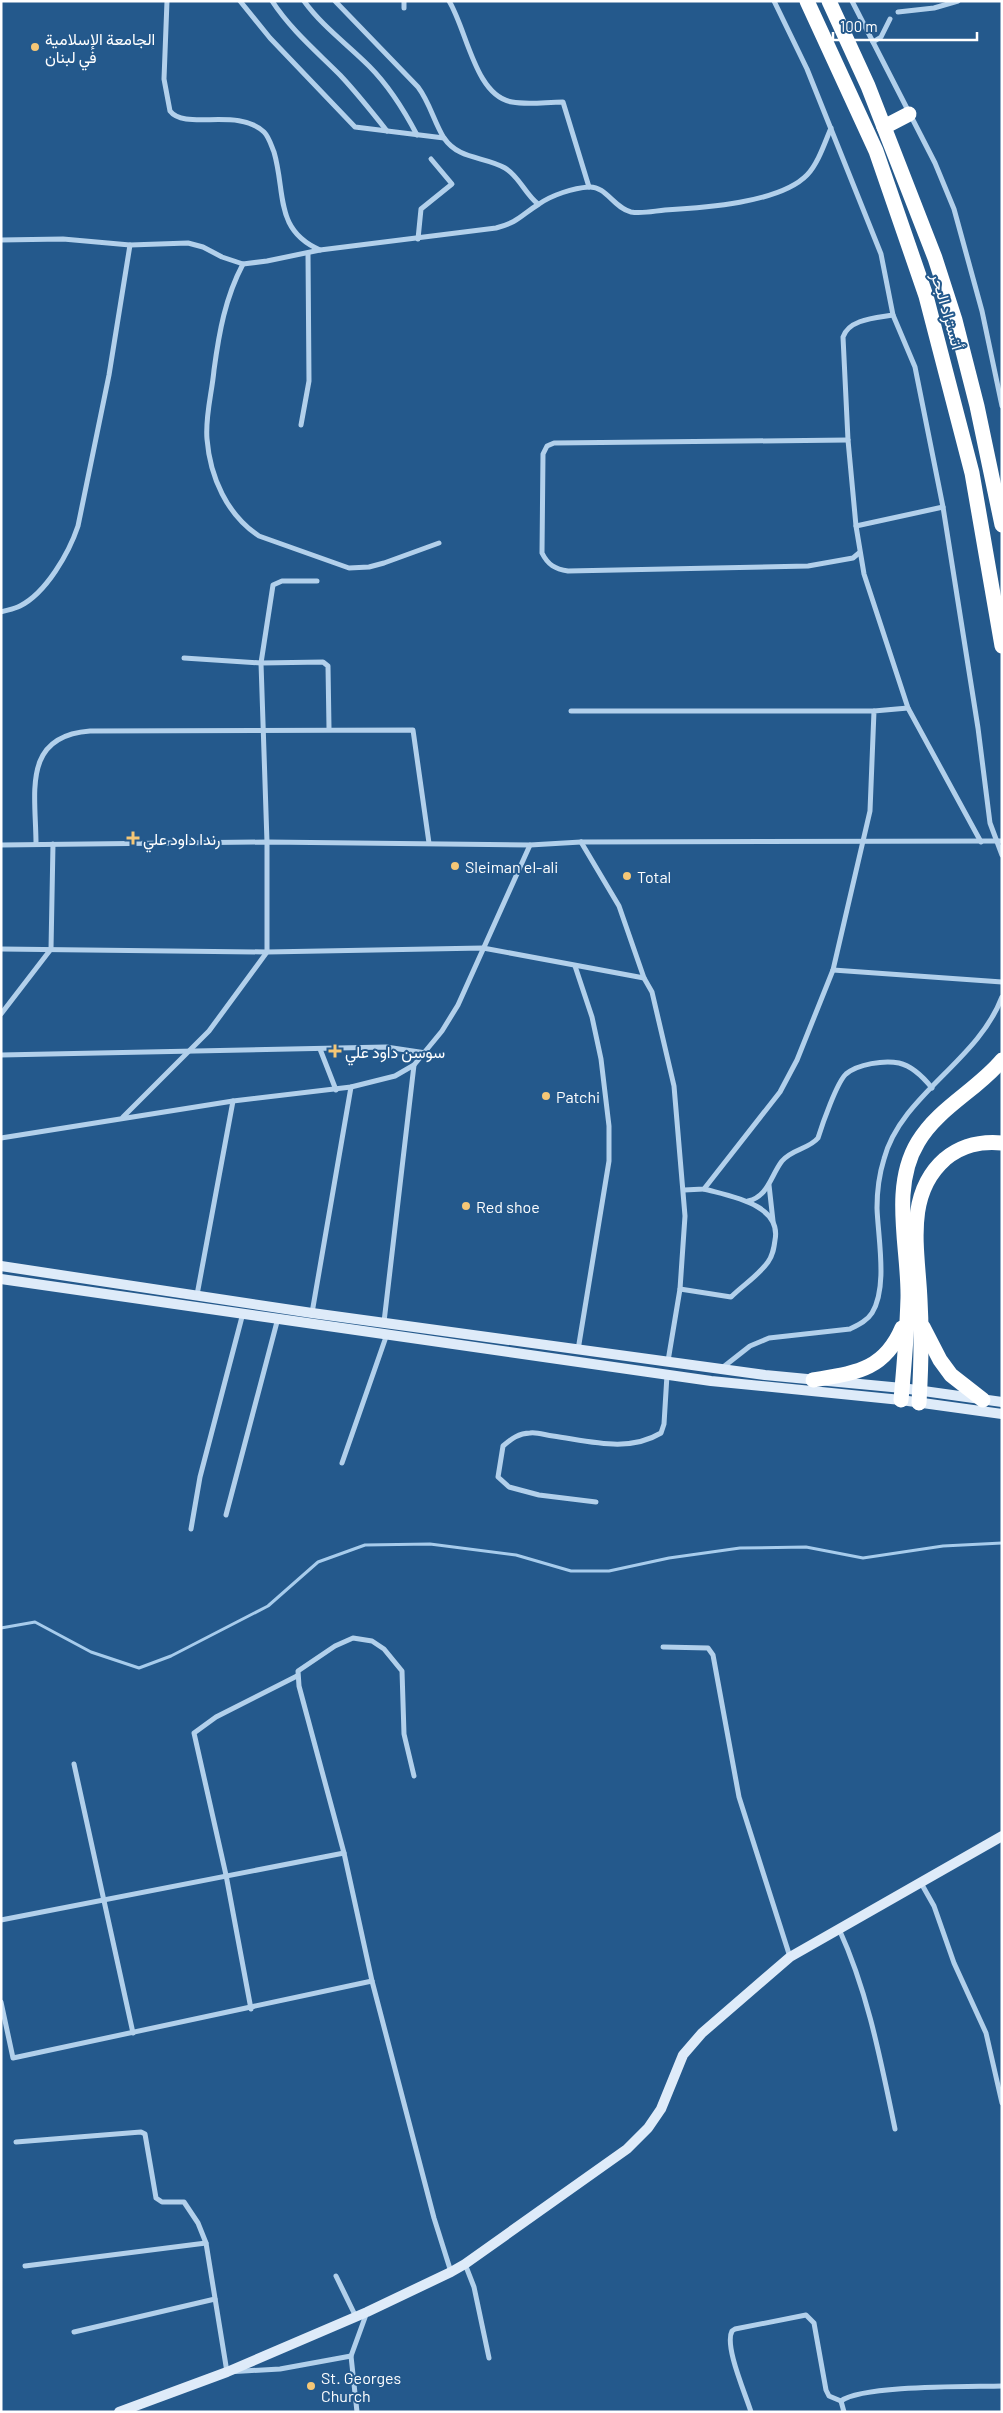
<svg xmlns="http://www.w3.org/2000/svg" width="1003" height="2413" font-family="Barlow,Vazirmatn,sans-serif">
<rect width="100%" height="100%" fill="#24598c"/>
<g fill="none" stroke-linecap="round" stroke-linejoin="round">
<!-- stream -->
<path stroke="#a7ccec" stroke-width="3" d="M1 1628 35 1622 91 1652 139 1668 171 1656 268 1606 318 1562 365 1545 430 1544 516 1555 571 1571H609L669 1558 740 1548 806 1547 863 1558 943 1546 1002 1543"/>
<!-- minor -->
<g stroke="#b2d0eb" stroke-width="5">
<path d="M167 1 164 79 170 111C185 131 238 107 264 132 269 137 271 145 274 152 286 193 274 230 320 250"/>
<path d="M240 1 270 38 355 127 444 138"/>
<path d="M272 1C291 30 316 51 340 75 357 93 372 112 387 131"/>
<path d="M304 1C322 26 347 44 369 66 389 86 404 110 417 135"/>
<path d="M335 1 418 87C430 103 434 122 444 138 459 160 484 156 505 168 519 176 525 194 538 204"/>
<path d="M404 1V8"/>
<path d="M449 1C467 30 475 96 512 102 528 105 546 102 563 102L589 187"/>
<path d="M774 1 807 69 881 254 893 315 915 367 943 507 978 728 990 823 1002 855"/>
<path d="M852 1 935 163 954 209 982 311 1002 406"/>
<path d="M898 12 934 8 958 1"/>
<path d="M873 42 881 37 890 19"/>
<path d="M418 239 421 209 452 184 431 159"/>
<path d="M1 240 63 239 130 245 188 243 203 247 222 257 243 264 267 261 320 250 496 228C519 222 521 215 539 204 552 195 573 188 589 187 606 186 614 208 631 212 642 214 654 211 665 210 702 208 780 203 807 175 818 164 825 142 831 128"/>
<path d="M243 264C225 298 219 333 214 370 212 393 205 416 207 439 210 477 227 515 259 536L349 568 369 567 384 563 439 543"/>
<path d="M893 315C876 318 849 319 843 337L848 440 856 526 864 574 908 708 981 842"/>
<path d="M301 425 309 381 308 253"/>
<path d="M848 440 554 443 547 446 543 454 542 553C548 565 555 569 568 571L808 566 853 558 859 553"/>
<path d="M856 526 943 507"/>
<path d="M1 612C7 610 14 609 20 606 46 593 69 553 78 526L109 375 130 245"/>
<path d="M184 658 261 663 273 585 282 581H317"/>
<path d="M571 711H874"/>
<path d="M581 842 619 906 644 978 652 992 674 1086 685 1216 680 1289 668 1361"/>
<path d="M36 844C36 794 21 736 90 731L413 730 429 843"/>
<path d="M1 845 267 842 530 845 581 842 1002 841"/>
<path d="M1 949 267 952 483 948 644 978"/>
<path d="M575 966 592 1017 601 1059 609 1126V1161L578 1350"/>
<path d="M833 970 1002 982"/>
<path d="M1 1014 51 949 53 844"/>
<path d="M320 1049 336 1090"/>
<path d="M1 1055 386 1047 426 1053"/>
<path d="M123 1117 209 1031 267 952V842L261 663 323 662 328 666 329 728"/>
<path d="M1 1138 233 1101 351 1087 395 1076 414 1065 442 1031 458 1005 530 845"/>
<path d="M769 1185 773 1221"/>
<path d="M684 1190 704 1189 780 1092 797 1060 833 970 870 811 874 711 908 708"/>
<path d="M748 1201C768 1197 771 1175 782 1161 792 1149 809 1149 818 1138 822 1125 837 1082 846 1074 858 1064 884 1060 899 1063 912 1066 924 1078 932 1088"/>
<path d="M680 1289 731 1297C743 1285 758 1276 768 1262 773 1255 774 1248 775 1240 782 1204 729 1196 704 1189"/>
<path d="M197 1295 233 1101"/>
<path d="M312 1313 351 1087"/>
<path d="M384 1322 414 1065"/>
<path d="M722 1368 750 1346 769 1338 850 1329C858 1325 867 1321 872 1313 888 1287 878 1238 877 1208 877 1191 879 1175 884 1159 901 1095 978 1061 1002 997"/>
<path d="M342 1463 387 1334"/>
<path d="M596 1502 539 1495 509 1487 498 1477 503 1446C511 1439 519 1433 530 1433 537 1432 545 1435 553 1436 589 1441 628 1453 661 1433L664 1424 667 1375"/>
<path d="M226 1515 278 1318"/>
<path d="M191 1529 200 1477 243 1313"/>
<path d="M663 1647 708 1648 713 1655 739 1797 790 1957"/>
<path d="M74 1764 133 2033"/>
<path d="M414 1776 404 1734 402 1671 384 1649 372 1641 353 1638 335 1646 298 1671 299 1686 344 1853 372 1981 434 2218 451 2272"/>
<path d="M921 1883 934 1906 954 1963 986 2033 1002 2103"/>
<path d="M1 1920 344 1853"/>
<path d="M839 1929C868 1992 881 2062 895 2129"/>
<path d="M1 2002 13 2058 372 1981"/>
<path d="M251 2009 226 1875 194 1733 216 1717 297 1676"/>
<path d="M16 2142 141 2132 145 2134 156 2198 162 2202H184L198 2223 206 2243 227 2372 280 2369 351 2356"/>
<path d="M465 2264 474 2287 489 2358"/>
<path d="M25 2266 206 2243"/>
<path d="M336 2276 356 2317"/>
<path d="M74 2332 215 2299"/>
<path d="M357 2412 351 2356 367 2312"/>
<path d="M751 2412C746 2395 724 2346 732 2331L735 2329 806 2315 814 2323 826 2390 829 2396 841 2401"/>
<path d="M844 2412 841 2401C863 2385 970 2387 1002 2386"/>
</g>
<!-- secondary -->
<g stroke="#deebf9" stroke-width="10">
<path d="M1 1266 312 1313 765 1375 902 1388 1002 1402"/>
<path d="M1 1279 711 1381 901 1400 1002 1414"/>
<path d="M119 2412 227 2372 367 2312 451 2272 465 2264 627 2149 648 2128 661 2109 683 2055 702 2033 790 1957 1002 1836"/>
</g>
<!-- motorway -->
<g stroke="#fff" stroke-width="15">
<path d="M807 1 876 151 926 296 972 473 1002 646"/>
<path d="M829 1 868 86 935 258 955 320 977 406 1002 525"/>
<path d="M884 127 909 114"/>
<path d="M923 1327 940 1360 951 1375 983 1400"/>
<path d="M813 1380C854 1373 884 1371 902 1328"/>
<path d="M901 1400C904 1367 907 1332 908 1298 909 1248 890 1188 918 1142 938 1108 977 1090 1002 1060"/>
<path d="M919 1403C921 1369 922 1334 920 1300 918 1251 904 1195 945 1159 962 1145 980 1141 1002 1143"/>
</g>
</g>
<!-- markers -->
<g fill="#f5c776" stroke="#24598c" stroke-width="2">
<circle cx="35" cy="47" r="5"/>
<path d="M130.5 830.5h5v5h5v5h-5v5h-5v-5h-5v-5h5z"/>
<circle cx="455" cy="866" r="5"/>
<circle cx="627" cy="876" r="5"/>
<path d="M332.5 1043.5h5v5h5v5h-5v5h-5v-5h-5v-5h5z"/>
<circle cx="546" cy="1096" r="5"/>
<circle cx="466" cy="1206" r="5"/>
<circle cx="311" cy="2386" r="5"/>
</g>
<g text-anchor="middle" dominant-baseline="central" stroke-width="4" stroke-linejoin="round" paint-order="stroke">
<!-- poi labels -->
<g font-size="16" fill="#fff" stroke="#24598c" text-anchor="start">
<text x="45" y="38">الجامعة الإسلامية<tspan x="45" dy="18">في لبنان</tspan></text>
<text x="143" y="838">رندا داود علي</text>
<text x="465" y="866">Sleiman el-ali</text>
<text x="637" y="876">Total</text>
<text x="345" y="1051">سوسن داود علي</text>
<text x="556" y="1096">Patchi</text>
<text x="476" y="1206">Red shoe</text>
<text x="321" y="2377">St. Georges<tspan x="321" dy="18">Church</tspan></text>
</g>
<!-- street labels -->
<g font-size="16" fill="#fff" stroke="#24598c">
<text transform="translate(948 311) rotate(74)">أتستراد البحر</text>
</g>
</g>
<!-- border -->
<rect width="1003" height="2413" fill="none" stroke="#ffffff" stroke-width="5"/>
<!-- scale -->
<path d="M833 32v8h144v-8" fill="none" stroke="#ffffff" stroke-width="2.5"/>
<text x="840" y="32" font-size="15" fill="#ffffff" stroke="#24598c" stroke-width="4" paint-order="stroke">100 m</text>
</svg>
